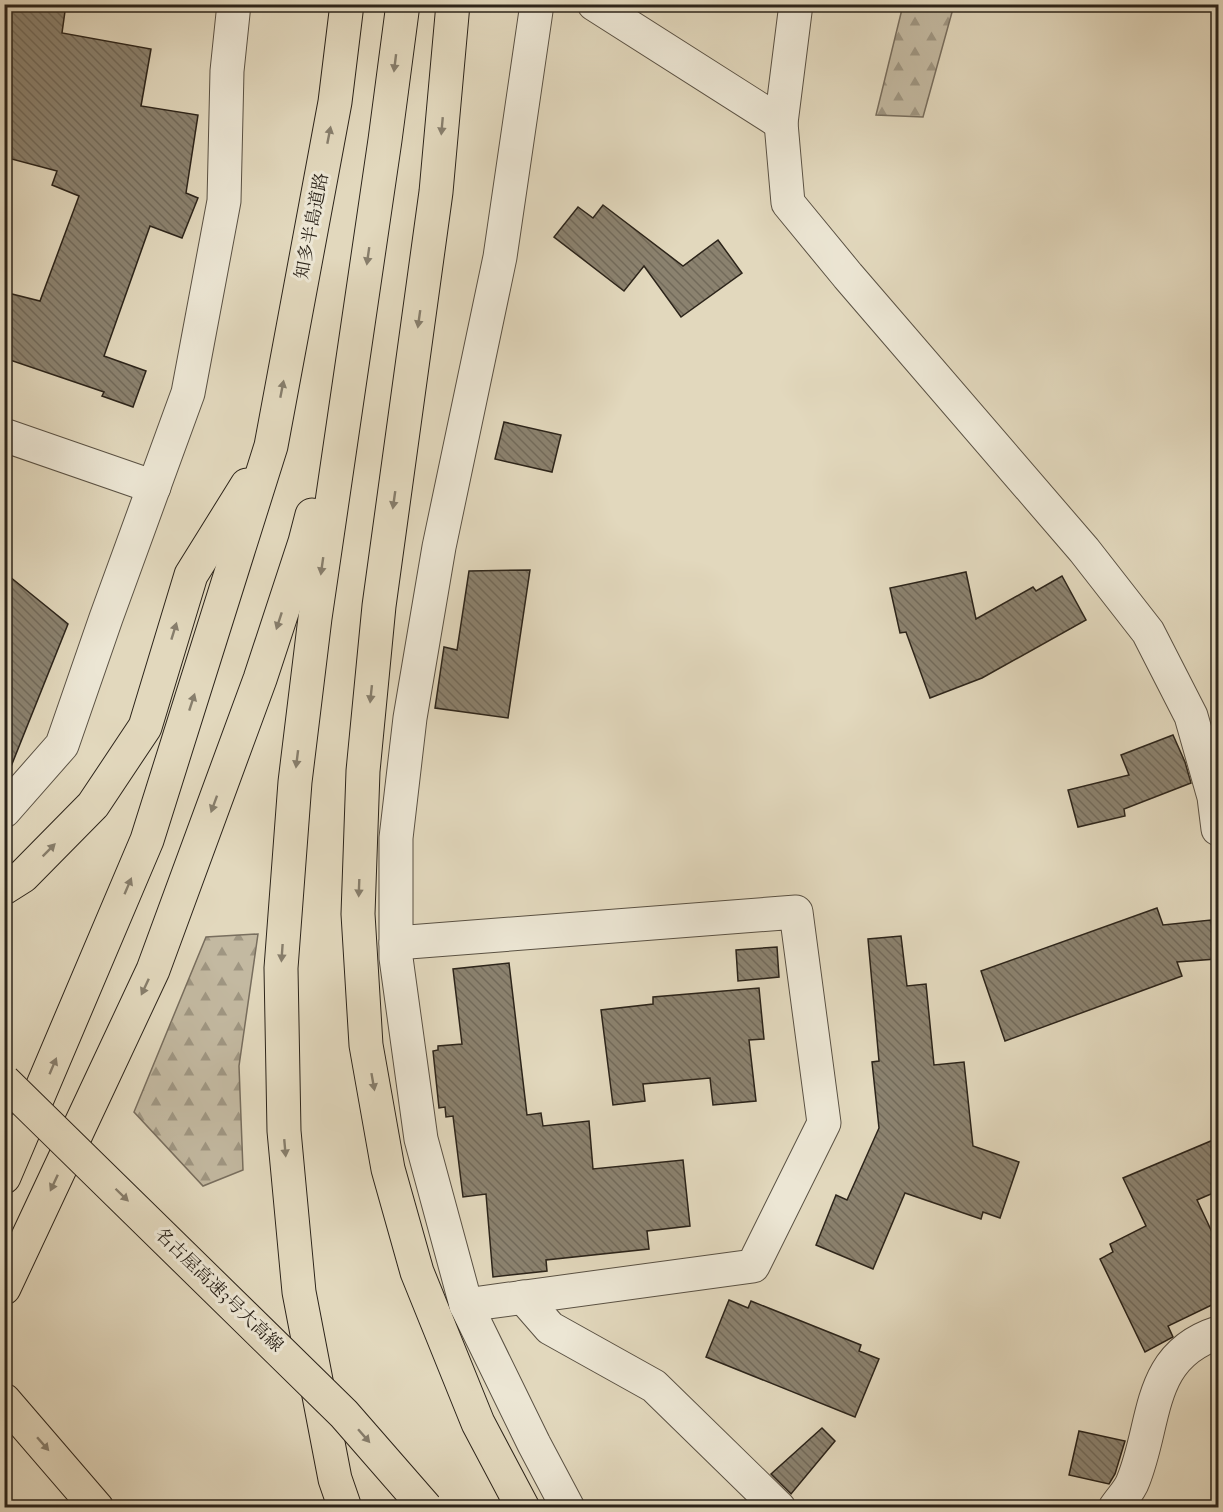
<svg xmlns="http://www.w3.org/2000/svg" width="1223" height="1512" font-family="'IM FELL French Canon','Noto Serif JP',serif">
<defs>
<pattern id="forest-firs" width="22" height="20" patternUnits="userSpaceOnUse" patternTransform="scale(1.5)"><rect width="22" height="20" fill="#c3b9a1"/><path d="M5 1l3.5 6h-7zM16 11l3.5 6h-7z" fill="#9f9682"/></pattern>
<pattern id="building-back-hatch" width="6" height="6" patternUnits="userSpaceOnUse" patternTransform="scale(1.5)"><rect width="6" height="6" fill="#8b826f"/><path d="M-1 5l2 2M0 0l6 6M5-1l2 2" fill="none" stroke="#726a5a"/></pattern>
</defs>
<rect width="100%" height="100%" fill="#e2d8bd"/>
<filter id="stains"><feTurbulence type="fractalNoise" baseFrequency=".00333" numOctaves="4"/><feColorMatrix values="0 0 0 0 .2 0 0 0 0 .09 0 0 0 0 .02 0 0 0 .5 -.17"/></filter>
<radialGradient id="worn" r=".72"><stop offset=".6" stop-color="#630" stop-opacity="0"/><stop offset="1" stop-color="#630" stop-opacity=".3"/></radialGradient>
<!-- forest -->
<g fill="url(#forest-firs)" stroke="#786e5e" stroke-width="1.5">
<path d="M903 5H954L923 117 876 115Z"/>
<path d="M258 934 239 1066 243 1170 203 1186 134 1112 206 937Z"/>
</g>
<!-- building -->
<g fill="url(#building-back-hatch)" stroke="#2c241a" stroke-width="1.5">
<path d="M4 4H66L62 33 151 49 141 106 198 115 186 193 198 198 182 238 150 226 104 356 146 371 133 407 102 396 104 392 4 358V292L40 301 79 196 52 185 57 171 4 157Z"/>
<path d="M603 205 683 266 718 240 742 273 681 317 644 266 624 291 554 237 578 207 593 218Z"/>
<path d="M504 422 561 435 552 472 495 459Z"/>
<path d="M530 570 508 718 435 708 444 647 457 650 469 571Z"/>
<path d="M4 572 68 624 6 779H4Z"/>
<path d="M966 572 976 619 1033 587 1036 591 1062 576 1086 620 982 678 930 698 906 632 900 633 890 588Z"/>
<path d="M1173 735 1185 762 1191 783 1124 809 1125 816 1078 827 1068 790 1129 775 1121 755Z"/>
<path d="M1157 908 1163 925 1211 920 1216 959 1177 962 1182 976 1005 1041 981 971Z"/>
<path d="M901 936 907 986 926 984 934 1065 964 1062 973 1146 1019 1162 1000 1218 983 1212 981 1219 905 1193 873 1269 816 1245 836 1195 847 1200 879 1128 872 1062 879 1061 868 939Z"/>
<path d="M777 947 779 977 738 981 736 950Z"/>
<path d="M509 963 527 1115 541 1113 543 1126 589 1121 593 1169 683 1160 690 1226 647 1231 649 1249 546 1260 547 1271 493 1277 486 1194 463 1197 453 1116 446 1117 445 1107 439 1108 433 1051 438 1050V1046L462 1044 453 969Z"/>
<path d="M759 988 764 1039 749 1040 756 1101 713 1105 710 1078 643 1084 645 1101 613 1105 601 1010 653 1004V997Z"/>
<path d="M1218 1138V1191L1197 1200 1218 1245V1302L1168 1326 1173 1337 1145 1352 1100 1259 1113 1252 1110 1244 1146 1226 1123 1178Z"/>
<path d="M729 1300 748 1308 751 1301 861 1345 859 1351 879 1359 855 1417 706 1357Z"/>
<path d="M822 1428 835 1441 791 1494 771 1474Z"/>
<path d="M1079 1431 1125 1441 1115 1474 1109 1484 1069 1475Z"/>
</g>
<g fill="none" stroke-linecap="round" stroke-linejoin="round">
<!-- minor casing -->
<g stroke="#5a5143" stroke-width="35">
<g id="minor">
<path d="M537 4 500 257 439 547 410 718 396 838V958L421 1139 466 1305 534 1444 568 1508"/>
<path d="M594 4 781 123"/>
<path d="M796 4 781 123 788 203 848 276 1084 550 1148 632 1191 716 1214 797 1218 829"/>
<path d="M4 435 154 487"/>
<path d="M4 811 62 745 106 618 188 393 224 201 227 71 234 4"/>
<path d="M396 943 796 912 824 1123 753 1266 466 1305"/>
<path d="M523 1297 550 1328 654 1386 779 1508"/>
<path d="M1115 1508C1121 1499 1130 1490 1133 1481 1157 1422 1146 1356 1218 1333"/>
</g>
</g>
<!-- highway casing -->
<g stroke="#2c241a" stroke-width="35">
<g id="highway">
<path d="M453 4 436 192 379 606 363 771 358 914 366 1045 388 1169 417 1272 478 1423 523 1508"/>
<path d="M4 888 23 876 93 805 145 727 191 575 247 485"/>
<path d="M4 1177 147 840 271 446 335 102 347 4"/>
<path d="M4 1288 153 970 260 679 305 542 312 515"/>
<path d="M4 1400 97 1508"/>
<path d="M345 1508 335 1479 299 1292 284 1131 281 968 295 782 315 618 385 140 403 4"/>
</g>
</g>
<!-- minor -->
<use href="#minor" stroke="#ece6d4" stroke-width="33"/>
<!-- highway -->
<use href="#highway" stroke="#e2d8bd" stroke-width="33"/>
<!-- highway-bridge casing -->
<g stroke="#2c241a" stroke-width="35" stroke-linecap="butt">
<path id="highway-bridge" d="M4 1081 344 1414 426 1508"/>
</g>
<!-- highway-bridge -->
<use href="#highway-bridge" stroke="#e2d8bd" stroke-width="33"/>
</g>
<!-- one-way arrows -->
<defs><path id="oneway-solid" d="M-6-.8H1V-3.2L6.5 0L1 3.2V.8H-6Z" transform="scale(1.5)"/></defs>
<g fill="#877e6c">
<use href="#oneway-solid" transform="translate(395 63) rotate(97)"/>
<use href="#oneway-solid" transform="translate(442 126) rotate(95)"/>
<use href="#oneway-solid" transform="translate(329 135) rotate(-79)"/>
<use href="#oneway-solid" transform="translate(368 256) rotate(98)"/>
<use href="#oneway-solid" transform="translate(419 319) rotate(98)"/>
<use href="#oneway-solid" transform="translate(282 389) rotate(-79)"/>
<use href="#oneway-solid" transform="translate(394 500) rotate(98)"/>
<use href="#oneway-solid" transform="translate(322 566) rotate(98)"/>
<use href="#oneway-solid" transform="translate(279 621) rotate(108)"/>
<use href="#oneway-solid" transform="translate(174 631) rotate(-73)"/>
<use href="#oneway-solid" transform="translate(371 694) rotate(96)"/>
<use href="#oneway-solid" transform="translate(192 702) rotate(-72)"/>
<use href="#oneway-solid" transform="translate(297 759) rotate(97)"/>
<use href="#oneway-solid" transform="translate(214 804) rotate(110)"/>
<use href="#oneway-solid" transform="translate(49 850) rotate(-45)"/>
<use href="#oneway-solid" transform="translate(128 886) rotate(-67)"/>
<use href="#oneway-solid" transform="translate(359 888) rotate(92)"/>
<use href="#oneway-solid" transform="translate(282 953) rotate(94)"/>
<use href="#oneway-solid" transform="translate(145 987) rotate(115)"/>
<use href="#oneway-solid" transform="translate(53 1066) rotate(-67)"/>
<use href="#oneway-solid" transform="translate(373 1082) rotate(80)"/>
<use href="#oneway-solid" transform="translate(285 1148) rotate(85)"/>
<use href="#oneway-solid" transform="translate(54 1183) rotate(115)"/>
<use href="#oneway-solid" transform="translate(122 1195) rotate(44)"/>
<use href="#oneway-solid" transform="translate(364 1436) rotate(49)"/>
<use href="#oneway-solid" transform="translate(43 1444) rotate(49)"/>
</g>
<g text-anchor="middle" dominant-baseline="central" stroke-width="6" stroke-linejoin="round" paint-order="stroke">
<!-- street labels -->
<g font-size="18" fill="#2c241a" stroke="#ece6d4">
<text transform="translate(312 226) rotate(-79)">知多半島道路</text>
<text transform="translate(219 1290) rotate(44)">名古屋高速3号大高線</text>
</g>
</g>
<!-- margin -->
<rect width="1223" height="1512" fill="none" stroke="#e2d8bd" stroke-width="24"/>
<rect x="6" y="6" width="1211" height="1500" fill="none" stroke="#2c241a" stroke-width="3"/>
<rect x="12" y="12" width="1199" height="1488" fill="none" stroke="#2c241a" stroke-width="1.5"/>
<rect width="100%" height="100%" filter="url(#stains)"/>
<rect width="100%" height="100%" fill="url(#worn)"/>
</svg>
